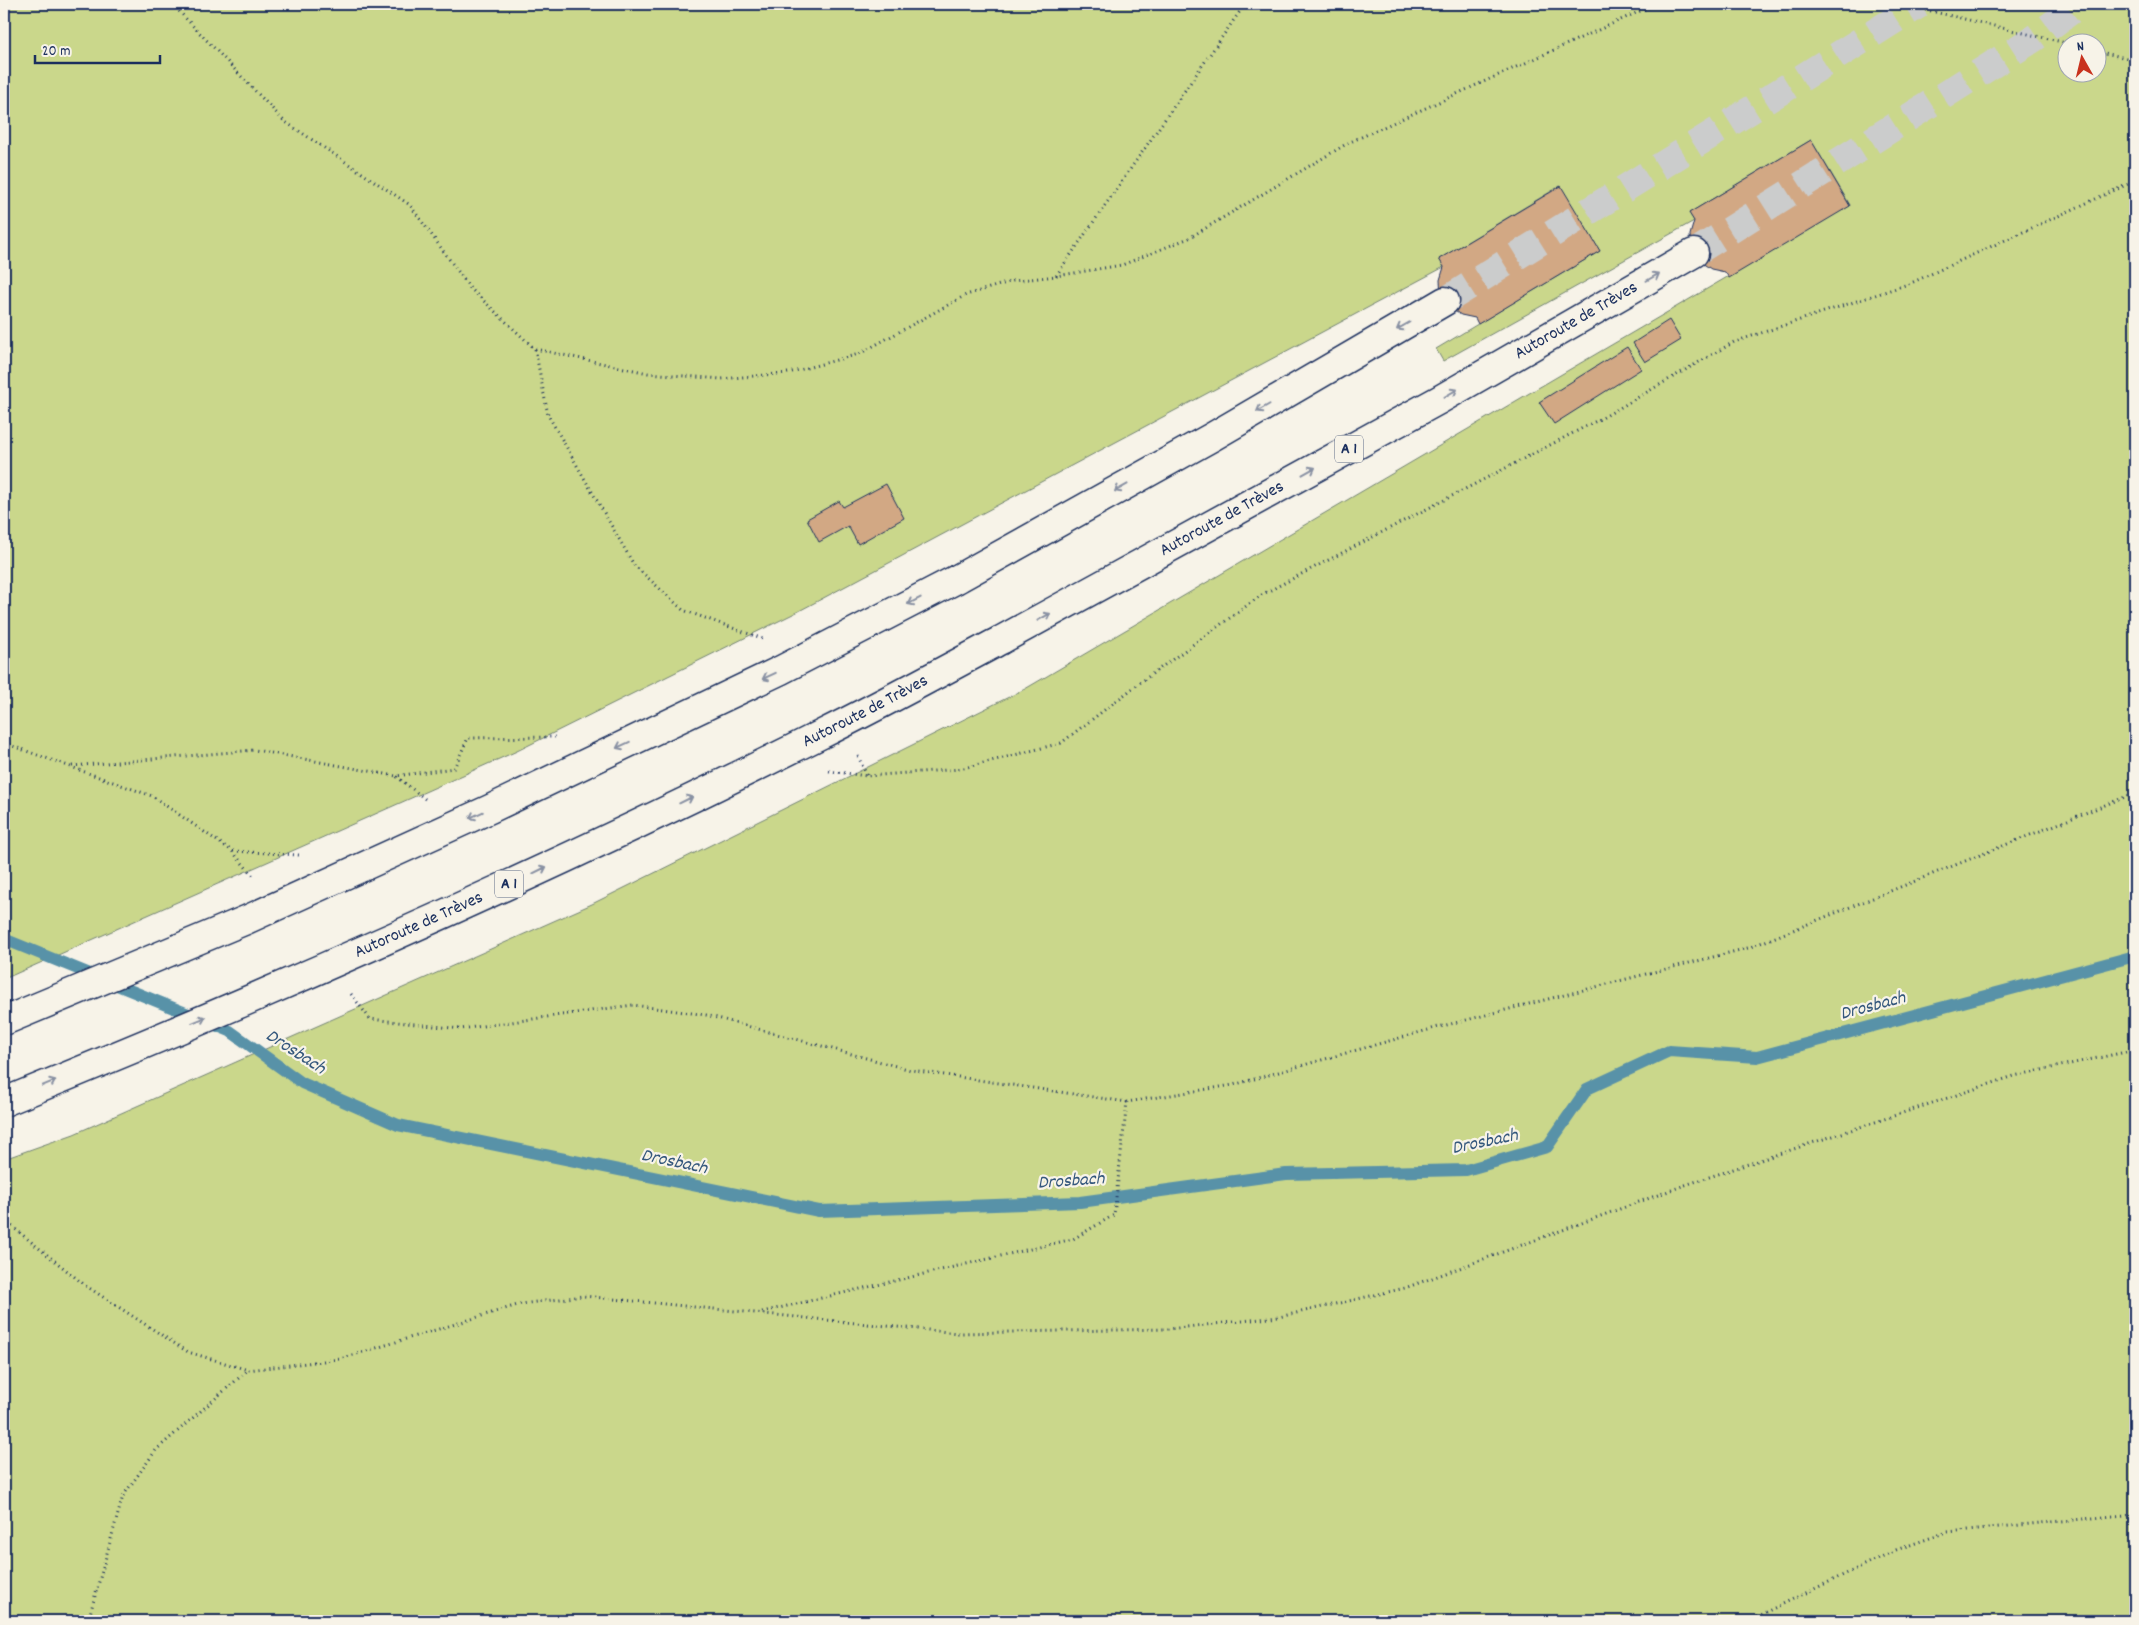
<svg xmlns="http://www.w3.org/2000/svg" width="2139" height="1625" font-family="Dekko,sans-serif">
<rect width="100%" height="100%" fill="#f7f3e8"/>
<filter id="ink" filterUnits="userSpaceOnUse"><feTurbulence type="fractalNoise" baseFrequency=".02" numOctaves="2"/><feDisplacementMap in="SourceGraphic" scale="10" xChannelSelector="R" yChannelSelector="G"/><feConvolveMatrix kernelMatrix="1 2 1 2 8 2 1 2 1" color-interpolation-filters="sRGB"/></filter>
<g filter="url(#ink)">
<!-- green -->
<path fill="#cad78b" stroke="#728374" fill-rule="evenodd" d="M4 4H2135V1621H4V1159L74 1134 592 904 1025 689 1850 205 1811 140 1689 213 1694 221 1443 361 1436 349 1600 251 1560 186 1439 259 1444 267 799 611 517 751 4 979ZM2066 42H2096V72H2066Z"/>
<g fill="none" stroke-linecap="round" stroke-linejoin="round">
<!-- stream -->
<path stroke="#5992a8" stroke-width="12" d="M4 939 230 1031 302 1083 398 1125 819 1211 1080 1202 1286 1174 1466 1170 1547 1147 1587 1089 1669 1051 1757 1057 2135 956"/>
</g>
<!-- building -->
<g fill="#d2a884" stroke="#1b2f5e">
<path d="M1811 140 1850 206 1729 278 1725 272 1711 269 1699 261 1691 249 1690 235 1694 221 1689 213Z"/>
<path d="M1561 186 1600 251 1478 324 1475 318 1461 315 1448 307 1441 295 1440 280 1444 267 1439 259Z"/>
<path d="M1669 320 1681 340 1645 362 1633 343Z"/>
<path d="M1627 347 1641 369 1554 424 1539 402Z"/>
<path d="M886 484 904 518 858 544 848 526 819 542 807 519 839 501 843 507Z"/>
</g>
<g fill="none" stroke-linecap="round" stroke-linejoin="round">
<!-- motorway-tunnel -->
<g stroke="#cbcccc" stroke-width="28" stroke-dasharray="28 14" stroke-linecap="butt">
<path d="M1694 253 2033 39 2080 4"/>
<path d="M1445 301 1920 4"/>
</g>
<!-- motorway casing -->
<g stroke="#1b2f5e" stroke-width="31">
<g id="motorway">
<path d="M957 579 1212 437 1445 301"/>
<path id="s1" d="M1001 640 1439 400 1694 253"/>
</g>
</g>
<!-- path -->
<g stroke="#1b2f5e" stroke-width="3" stroke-dasharray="1 4" stroke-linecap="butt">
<path d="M172 4 284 121 410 205 470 288 535 349 648 373 721 379 788 373 859 354 966 295 1013 281 1056 276"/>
<path d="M286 4 299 6 322 4"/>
<path d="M1245 4 1056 276 1122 265 1189 238 1348 143 1656 4"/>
<path d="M1901 4 2066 43"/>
<path d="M2096 51 2135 60"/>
<path d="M535 349 548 415 634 565 683 610 763 639"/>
<path d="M4 743 152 796 232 851 254 877"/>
<path d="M858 756 867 776"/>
<path d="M72 766 255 750 396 776"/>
<path d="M829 771 867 776 960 769 1061 743 1141 682 1263 594 1602 418 1734 342 1911 283 2135 181"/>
<path d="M425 799 396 776 454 768 468 738 555 737"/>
<path d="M233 851 299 855"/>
<path d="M351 994 370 1019 461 1029 633 1005 706 1015 911 1070 1127 1102 1233 1085 1435 1028 1748 948 2135 793"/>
<path d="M4 1220 86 1286 188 1352 248 1370 340 1359 521 1304 583 1296 958 1333 1168 1329 1279 1317 1405 1288 1685 1185 2014 1076 2135 1050"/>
<path d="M762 1312 1073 1239 1114 1215 1127 1102"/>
<path d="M88 1621 123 1496 156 1450 248 1370"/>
<path d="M481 1621 509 1616 553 1621"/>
<path d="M1747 1621 1896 1550 1947 1532 2135 1514"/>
</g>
<!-- motorway -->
<use href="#motorway" stroke="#f7f3e8" stroke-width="28"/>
<!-- motorway-bridge casing -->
<g stroke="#1b2f5e" stroke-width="31" stroke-linecap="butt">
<g id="motorway-bridge">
<path d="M4 1021 246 920 490 809 781 670 957 579"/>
<path id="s2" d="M4 1102C280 990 554 869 820 735 881 705 941 672 1001 640"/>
</g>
</g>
<!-- motorway-bridge -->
<use href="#motorway-bridge" stroke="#f7f3e8" stroke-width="28"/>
</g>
<!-- one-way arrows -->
<defs><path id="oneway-shaft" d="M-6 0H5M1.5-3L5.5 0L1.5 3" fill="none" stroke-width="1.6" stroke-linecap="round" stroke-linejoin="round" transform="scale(1.25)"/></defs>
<g stroke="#8991a3">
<use href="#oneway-shaft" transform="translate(1653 277) rotate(-30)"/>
<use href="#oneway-shaft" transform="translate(1403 326) rotate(150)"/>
<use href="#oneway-shaft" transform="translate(1451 393) rotate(-30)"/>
<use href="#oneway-shaft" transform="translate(1263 408) rotate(150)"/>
<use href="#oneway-shaft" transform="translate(1309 471) rotate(-29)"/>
<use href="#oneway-shaft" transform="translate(1121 488) rotate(151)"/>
<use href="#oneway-shaft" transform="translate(914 601) rotate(153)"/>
<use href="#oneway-shaft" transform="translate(1044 617) rotate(-29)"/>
<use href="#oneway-shaft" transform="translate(769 676) rotate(155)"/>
<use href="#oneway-shaft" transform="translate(623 745) rotate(155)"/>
<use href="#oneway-shaft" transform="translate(686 800) rotate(-26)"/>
<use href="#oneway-shaft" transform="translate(476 815) rotate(155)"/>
<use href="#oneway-shaft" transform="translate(540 870) rotate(-26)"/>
<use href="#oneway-shaft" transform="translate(199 1020) rotate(-23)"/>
<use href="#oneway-shaft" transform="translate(49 1083) rotate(-23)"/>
</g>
</g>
<g text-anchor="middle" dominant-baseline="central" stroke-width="4.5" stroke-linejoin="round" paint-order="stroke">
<!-- shield labels -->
<g fill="#f7f3e8" stroke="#5d6a87" stroke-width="1">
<rect x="1335" y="435.5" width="28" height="27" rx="4"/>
<rect x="495" y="870.5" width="28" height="27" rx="4"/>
</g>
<g font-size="16" font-weight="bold" fill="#1b2f5e">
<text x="1349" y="449">A 1</text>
<text x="509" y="884">A 1</text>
</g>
<!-- street labels -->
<g font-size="18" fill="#1b2f5e" stroke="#f7f3e8">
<text stroke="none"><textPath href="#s1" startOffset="658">Autoroute de Trèves</textPath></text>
<text stroke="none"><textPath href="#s1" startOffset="252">Autoroute de Trèves</textPath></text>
<text stroke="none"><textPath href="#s2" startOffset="946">Autoroute de Trèves</textPath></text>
<text stroke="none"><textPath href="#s2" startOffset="451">Autoroute de Trèves</textPath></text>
</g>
<!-- water labels -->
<g font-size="19" font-style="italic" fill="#35587d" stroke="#f7f3e8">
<text transform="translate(1873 1007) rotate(-15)">Drosbach</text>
<text transform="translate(295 1053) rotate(33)">Drosbach</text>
<text transform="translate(1485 1143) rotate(-12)">Drosbach</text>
<text transform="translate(674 1163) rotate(12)">Drosbach</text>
<text transform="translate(1071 1182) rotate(-4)">Drosbach</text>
</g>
</g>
<!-- margin -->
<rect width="2139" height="1625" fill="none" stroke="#f7f3e8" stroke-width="20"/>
<rect x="10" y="10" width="2119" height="1605" fill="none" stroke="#1b2f5e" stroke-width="2" filter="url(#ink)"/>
<!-- north arrow -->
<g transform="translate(2082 58) rotate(352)"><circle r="24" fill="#f7f3e8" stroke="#9fa5b1"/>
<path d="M0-4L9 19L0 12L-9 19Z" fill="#c8321e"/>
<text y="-8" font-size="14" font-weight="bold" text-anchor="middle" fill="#1b2f5e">N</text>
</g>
<!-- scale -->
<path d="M35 55v8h125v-8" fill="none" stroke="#1b2f5e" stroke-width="2.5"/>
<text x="42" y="55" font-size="15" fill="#1b2f5e" stroke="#f7f3e8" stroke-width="4" paint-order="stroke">20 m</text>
</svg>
